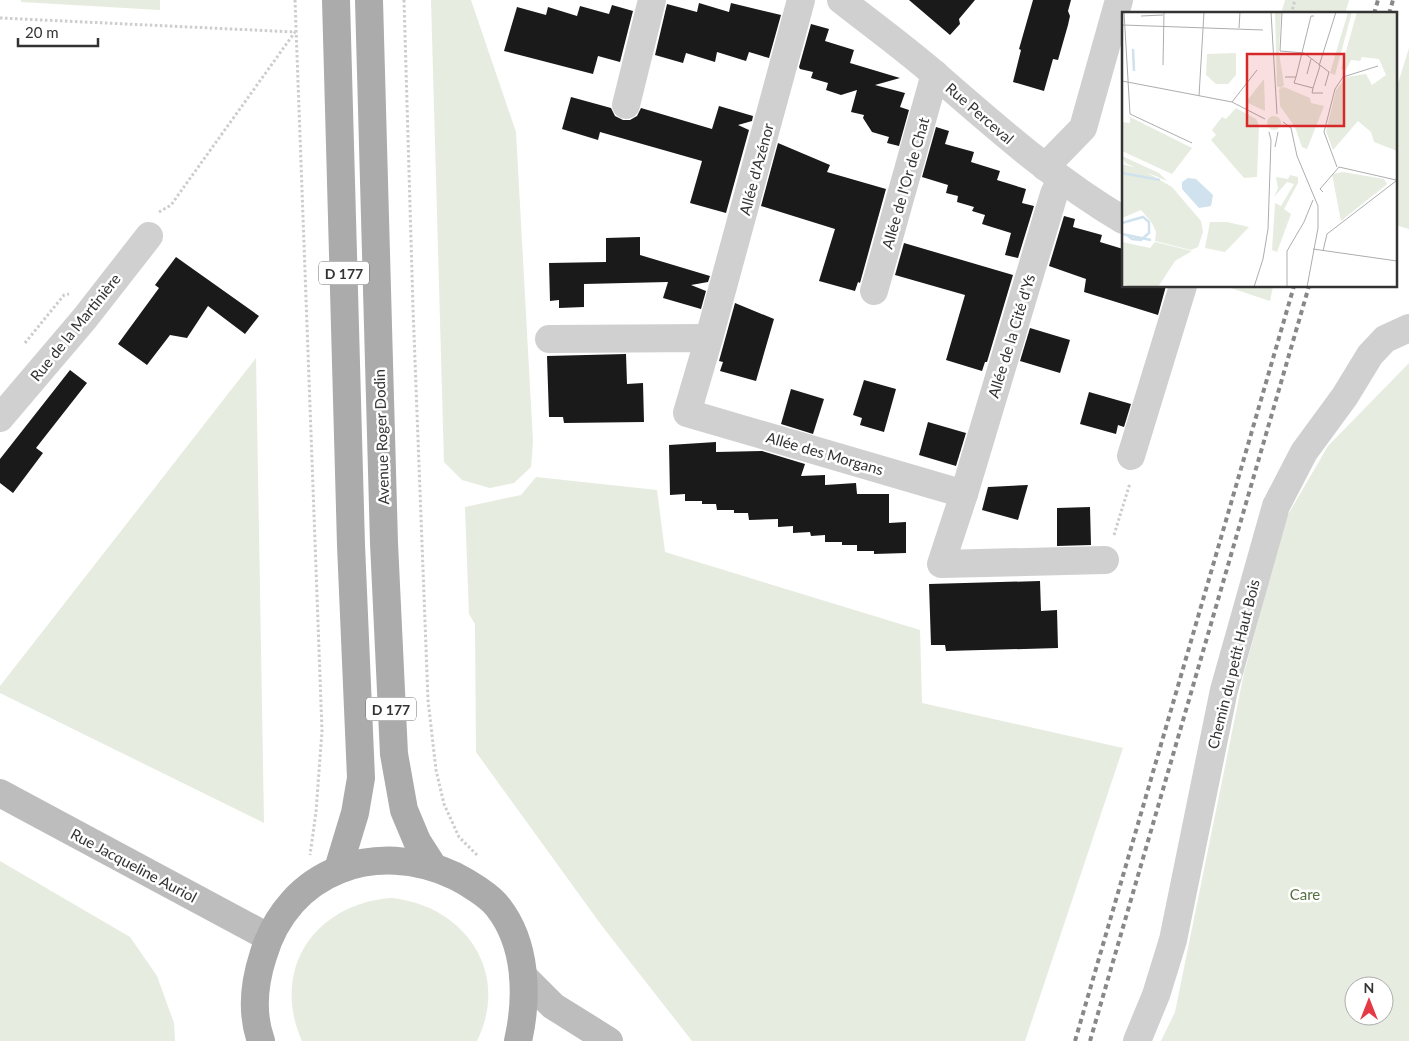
<svg xmlns="http://www.w3.org/2000/svg" width="1409" height="1041" font-family="Lato,sans-serif">
<rect width="100%" height="100%" fill="#fff"/>
<!-- green -->
<g fill="#e6ecdf" fill-rule="evenodd">
<path d="M21 0H160V10L21 2Z"/>
<path d="M431 0H471L516 132 533 442 531 467 514 483 490 488 462 480 444 462Z"/>
<path d="M1285 0H1349L1345 14H1281Z"/>
<path d="M1409 48V229L1395 225V93Z"/>
<path d="M1225 286H1273L1270 301Z"/>
<path d="M256 358 264 823 0 693V686Z"/>
<path d="M1409 363V1041H1161L1175 1012 1244 673 1286 518 1328 446ZM1354 986H1384V1016H1354Z"/>
<path d="M536 477 657 490 665 552 920 630 922 703 1123 748 1025 1041H692L602 926 476 752 475 624 469 614 465 507 521 495Z"/>
<path d="M0 861 130 937 157 976 174 1023 175 1041H0Z"/>
<path d="M391 898C464 905 511 972 477 1041H302C270 969 315 904 391 898Z"/>
</g>
<!-- building -->
<g fill="#1a1a1a">
<path d="M909 0H975L959 19 960 24 950 35Z"/>
<path d="M1033 0H1071L1068 11 1070 16 1068 25 1058 60 1053 59 1044 91 1013 82 1021 50 1019 49Z"/>
<path d="M699 3 729 12 731 3 781 15 769 58 749 52 746 61 717 52 715 62 686 53 683 63 655 55 667 4 697 12Z"/>
<path d="M612 5 633 11 620 62 598 56 593 74 504 51 517 7 546 15 548 7 577 16 580 6 609 14Z"/>
<path d="M811 24 829 29 825 41 854 50 850 63 900 78 875 85 905 93 900 107 909 110 899 146 887 143 889 137 872 132 863 118 864 115 851 112 857 90 841 95 826 90 828 83 811 78 813 72 800 69 799 67Z"/>
<path d="M571 97 611 108 615 116 623 120H630L637 116 641 108 712 129 719 106 753 116 752 121 738 125 749 130 726 213 690 203 702 161 600 132 598 140 562 129Z"/>
<path d="M936 127 949 131 945 144 974 152 971 162 1000 171 997 180 1026 189 1022 203 1034 206 1018 258 1005 255 1011 233 982 224 985 215 972 211 974 207 957 202 958 196 946 193 948 185 922 177Z"/>
<path d="M778 143 830 165 827 172 886 189 860 283 858 282 855 291 819 281 835 229 761 206Z"/>
<path d="M1064 216 1075 219 1073 227 1102 235 1100 242 1123 249V286H1166L1158 315 1084 292 1086 279 1049 266Z"/>
<path d="M640 237V255L710 276 708 282 691 285 706 291 701 309 663 298 668 282 584 284V307L559 308V300L550 301 549 263 606 262V238Z"/>
<path d="M904 243 1013 275 987 362H985L982 371 946 360 965 295 895 275Z"/>
<path d="M176 257 259 316 245 334 208 306 187 338 170 335 147 365 118 344 159 288 155 285Z"/>
<path d="M735 303 774 319 756 381 720 371 723 362 719 361Z"/>
<path d="M1030 328 1070 340 1060 373 1020 361Z"/>
<path d="M626 354 627 384 643 383 644 422 564 423 563 417H549L547 356Z"/>
<path d="M70 370 87 383 36 448 43 453 13 493 0 483V459Z"/>
<path d="M864 380 896 389 884 432 860 425 862 418 853 415Z"/>
<path d="M791 389 824 399 813 434 781 424Z"/>
<path d="M1089 392 1131 404 1124 427 1118 425 1116 434 1080 424Z"/>
<path d="M928 422 966 433 956 466 919 455Z"/>
<path d="M716 442V452L762 451 805 464 801 476 825 475V485L856 483 857 494H889V523L906 522V553L874 554V551H857V545H842V542H825V535L811 536 810 532 793 533V526L778 527V519L749 520 748 513H734V510H717L716 504H702V501H685V494L670 495 669 445Z"/>
<path d="M1028 485 1018 520 982 510 988 487Z"/>
<path d="M1090 507 1091 545 1057 546V508Z"/>
<path d="M1040 581 1041 611 1057 610 1058 648 946 651 945 645H931L929 584Z"/>
</g>
<g fill="none" stroke-linecap="round" stroke-linejoin="round">
<!-- path -->
<g stroke="#cdcdcd" stroke-width="3" stroke-dasharray="2.5 2.5" stroke-linecap="butt">
<path d="M295 0 322 731 316 812 310 855"/>
<path d="M404 0 413 308 428 700 436 770 444 804 459 837 477 855"/>
<path d="M1291 14 1295 0"/>
<path d="M0 18 295 32"/>
<path d="M159 212 171 205 295 32"/>
<path d="M25 343 64 295 69 294"/>
<path d="M1114 535 1130 483"/>
</g>
<!-- street -->
<g stroke="#d0d0d0" stroke-width="28">
<path d="M841 0C873 25 906 49 937 76 996 127 1055 180 1123 220"/>
<path d="M626 105 652 0"/>
<path d="M1045 167 1083 128 1119 0"/>
<path d="M874 291 935 74"/>
<path d="M709 338 801 0"/>
<path d="M549 339 709 338 687 413 964 494 941 564 1105 560"/>
<path d="M0 418 85 318 149 236"/>
<path d="M1131 456 1183 286"/>
<path d="M964 494 1054 194 1061 179"/>
<path d="M1137 1041 1156 995 1173 940 1224 690 1276 506 1304 452 1345 396 1370 355 1385 339 1409 328"/>
</g>
<!-- secondary -->
<g stroke="#bdbdbd" stroke-width="28">
<path d="M0 793 268 937"/>
<path d="M523 976 553 1006 609 1041"/>
</g>
<!-- primary -->
<g stroke="#ababab" stroke-width="28">
<path d="M336 0 351 545 361 778 355 813 338 869"/>
<path d="M369 0 384 543 394 754 404 810 417 841 433 866"/>
<path d="M261 1041C251 1013 254 984 263 956 288 870 376 839 455 876 467 882 490 896 498 907 527 944 528 997 518 1041"/>
</g>
<!-- rail -->
<g stroke="#888" stroke-width="4" stroke-dasharray="5 4" stroke-linecap="butt">
<path d="M1374 14 1378 0"/>
<path d="M1389 14 1393 0"/>
<path d="M1075 1041 1294 286"/>
<path d="M1090 1041 1309 286"/>
</g>
</g>
<g text-anchor="middle" dominant-baseline="central" stroke-width="5" stroke-linejoin="round" paint-order="stroke">
<!-- shield labels -->
<g fill="#fff" stroke="#707070" stroke-width="1">
<rect x="319" y="261.5" width="50" height="23" rx="4"/>
<rect x="366" y="697.5" width="50" height="23" rx="4"/>
</g>
<g font-size="14" font-weight="bold" fill="#333">
<text x="344" y="273">D 177</text>
<text x="391" y="709">D 177</text>
</g>
<!-- street labels -->
<g font-size="15" fill="#333" stroke="#fff">
<text transform="translate(980 113) rotate(41)">Rue Perceval</text>
<text transform="translate(756 169) rotate(-75)">Allée d'Azénor</text>
<text transform="translate(905 183) rotate(-74)">Allée de l'Or de Chat</text>
<text transform="translate(75 327) rotate(-51)">Rue de la Martinière</text>
<text transform="translate(1011 336) rotate(-73)">Allée de la Cité d'Ys</text>
<text transform="translate(381 437) rotate(-92)">Avenue Roger Dodin</text>
<text transform="translate(825 453) rotate(16)">Allée des Morgans</text>
<text transform="translate(1233 664) rotate(-76)">Chemin du petit Haut Bois</text>
<text transform="translate(134 865) rotate(28)">Rue Jacqueline Auriol</text>
</g>
<!-- park labels -->
<g font-size="15" fill="#56703f" stroke="#fff">
<text x="1305" y="894">Care</text>
</g>
</g>
<!-- overview -->
<g transform="translate(1122 12)">
<rect width="275" height="275" fill="#fff"/>
<path d="M153 0H159L157 41 162 73 159 76 155 74ZM226 0H230L213 63 208 61ZM235 0H275V139L252 130 249 120 236 109 211 138 204 119 214 78 224 65 244 62 250 73 264 63 257 47 240 45 238 49 229 48 224 58 219 57ZM114 41V63L106 72H94L84 63 85 42ZM142 67 143 99 124 90ZM162 75 188 86 189 91 202 94 185 137 180 135 173 115 158 94 157 77ZM114 96 134 107 137 113 135 165 122 166 89 128 94 123 90 118 100 105 104 107ZM145 111a7 7 0 1 1 14 0a7 7 0 1 1-14 0ZM8 105 70 136 50 162 0 139V110L8 111ZM0 144 37 161 45 169 3 151ZM0 152 19 157 50 175 79 209 81 220 76 235 69 238 33 229 34 220 30 211 19 198 0 206ZM221 160 262 167 265 172 219 209 210 162ZM168 163 176 165V171L162 197 169 202 155 240 150 238 153 191 159 194 172 172 165 170 152 185 156 176 154 165 166 167ZM88 210H105L127 215 103 240 83 236ZM0 230 28 236 33 230 70 239 53 249 36 275H11L0 272Z" fill="#e6ecdf"/>
<path d="M66 166 74 167 91 183 89 194 77 196 60 177V170Z" fill="#cfe2ee"/>
<path fill="none" stroke="#cfe2ee" stroke-width="2.5" d="M11 37 12 59M0 161 38 168M0 211 21 205 27 210V221L19 228 10 227 5 223M0 222 29 228"/>
<path fill="none" stroke="#adadad" stroke-width="1" d="M2 0 8 102 70 131M149 0 155 102M160 0 158 39 182 41 207 60 203 74M19 4 41 3M1 13 141 18M117 16 118 0M41 53 42 0M197 54 214 0M185 62 189 47M163 65H174L172 71 191 76 190 81H201M174 65 189 4H192M0 69 110 90 143 107M191 76 198 54M77 84 82 0M110 90 135 58M161 110 169 116 175 144 196 194V216L185 275M153 135 156 120M215 155 202 120 213 77 221 65 256 54M201 180 198 177 217 155 274 168M191 237 275 249M201 239 205 222 274 169M132 275 141 247 146 217 149 128 147 120M165 275V239L182 210 191 188"/>
<path fill="#d62828" fill-opacity="0.15" stroke="#d62828" stroke-width="2.5" d="M125 42H222V114H125Z"/>
<rect width="275" height="275" fill="none" stroke="#333" stroke-width="2.5"/>
</g>
<!-- north arrow -->
<g transform="translate(1369 1001)"><circle r="24" fill="#ffffff" stroke="#adadad"/>
<path d="M0-4L9 19L0 12L-9 19Z" fill="#e63946"/>
<text y="-8" font-size="14" font-weight="bold" text-anchor="middle" fill="#333333">N</text>
</g>
<!-- scale -->
<path d="M18 38v8h80v-8" fill="none" stroke="#333333" stroke-width="2.5"/>
<text x="25" y="38" font-size="15" fill="#333333" stroke="#ffffff" stroke-width="4" paint-order="stroke">20 m</text>
</svg>
